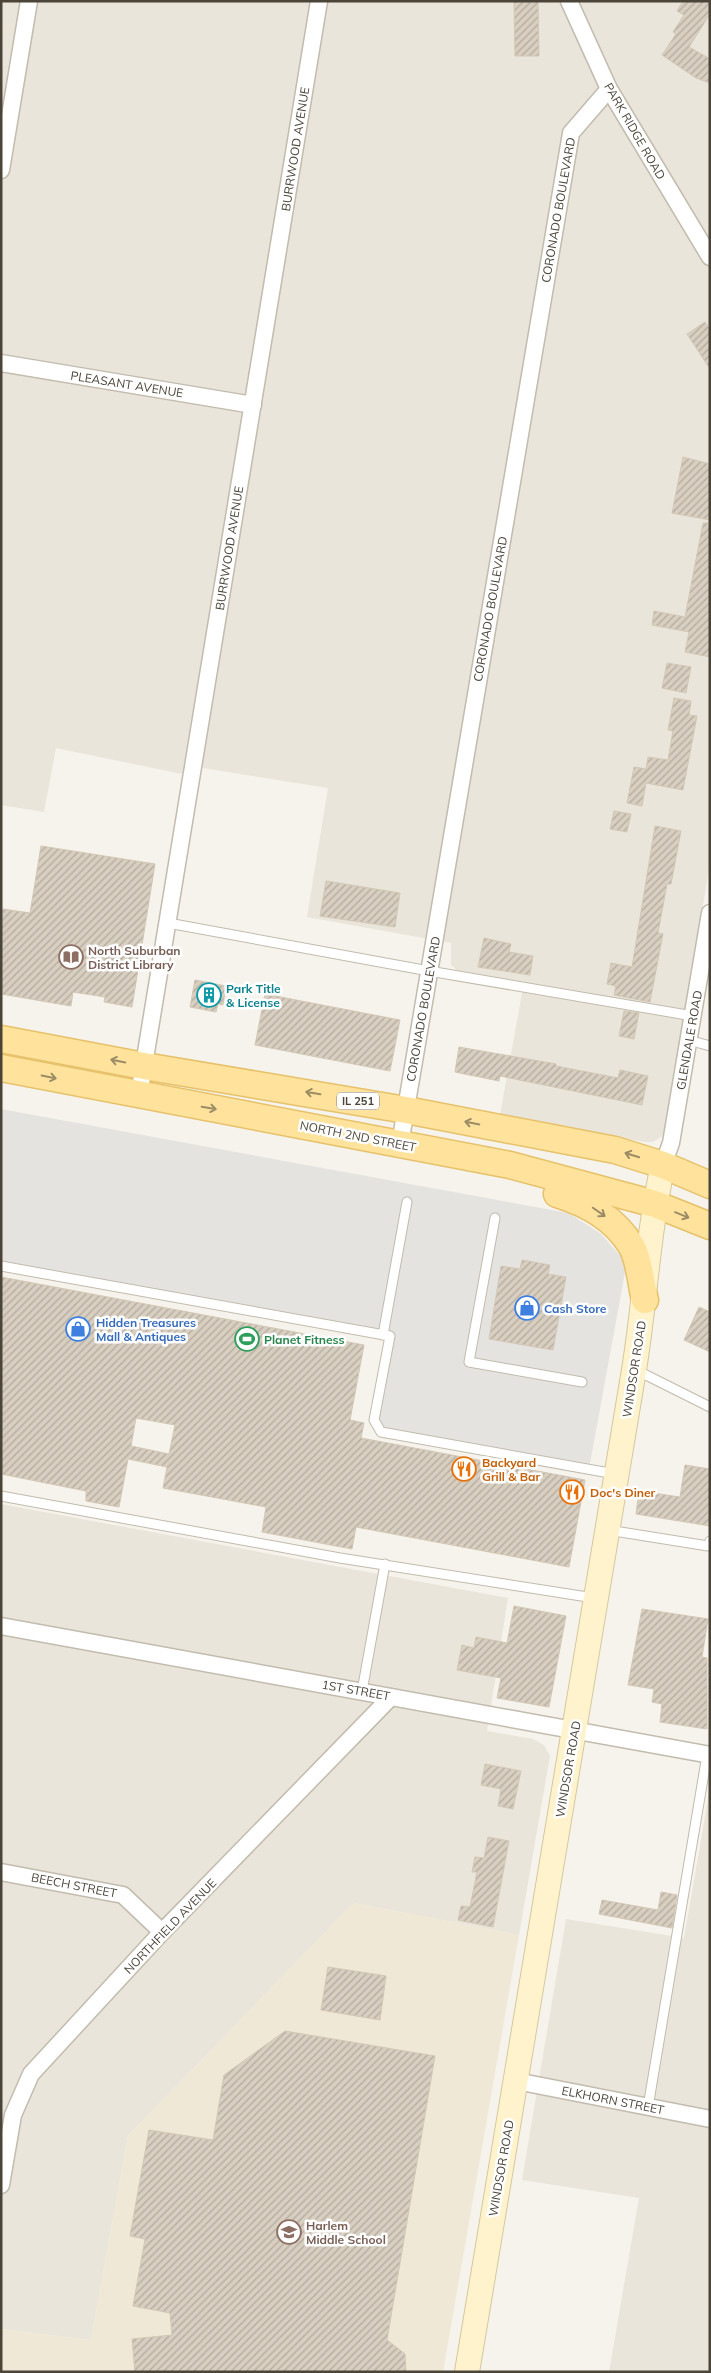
<svg xmlns="http://www.w3.org/2000/svg" width="711" height="2373" font-family="Mulish,sans-serif">
<defs>
<pattern id="building-hatch" width="6" height="6" patternUnits="userSpaceOnUse" patternTransform="scale(1.25)"><rect width="6" height="6" fill="#d8cfc1"/><path d="M-1 1l2-2M0 6l6-6M5 7l2-2" fill="none" stroke="#b1aa9e"/></pattern>
</defs>
<rect width="100%" height="100%" fill="#f6f3ec"/>
<!-- residential -->
<g fill="#eae5da">
<path d="M1 1H710V863L666 1130 661 1137 653 1142H645L500 1115 524 982 458 971 451 965V943L307 917 328 788 184 765 182 774 56 748 44 812 1 805Z"/>
<path d="M1 1504 508 1598 487 1731 533 1739 544 1745 550 1756 519 1935 354 1903 128 2136 91 2340 1 2329Z"/>
<path d="M710 1788V2372H609L639 2198 522 2180 566 1919 684 1938Z"/>
</g>
<!-- education -->
<path fill="#efe8d6" d="M354 1903 519 1935 443 2372H1V2329L91 2340 128 2136Z"/>
<!-- parking -->
<path fill="#e5e3e0" d="M1 1109 568 1213 600 1233 623 1259 626 1267 589 1469 381 1432 374 1420 390 1336 1 1266Z"/>
<!-- building -->
<g fill="url(#building-hatch)" stroke="#d3c7b4" fill-rule="evenodd">
<path d="M538 1 539 56H515L514 2Z"/>
<path d="M683 1H710V14L689 47 710 59V83L696 78 662 55 676 34 673 32 684 15 677 11Z"/>
<path d="M705 322 710 330V369L687 334Z"/>
<path d="M683 457 710 464V520L672 513Z"/>
<path d="M703 523H710V657L685 652 689 632 652 625 654 611 685 617Z"/>
<path d="M667 663 691 667 686 693 662 688Z"/>
<path d="M674 698 691 701 689 715 697 716 683 790 646 783 642 806 627 803 634 767 646 769 648 757 668 760 673 731 668 730Z"/>
<path d="M614 811 631 814 627 832 610 829Z"/>
<path d="M655 826 681 831 671 884H667L658 933 663 934 650 1002 614 995 616 986 607 984 611 963 632 967Z"/>
<path d="M41 846 155 864 132 1007 104 1002 105 997 73 992 71 1006 1 994V921L3 909 30 913Z"/>
<path d="M326 881 400 893 395 927 320 916Z"/>
<path d="M484 938 511 944 509 952 533 956 530 975 478 967Z"/>
<path d="M195 980 226 986 223 1005 218 1004 216 1012 190 1007Z"/>
<path d="M265 994 400 1020 390 1071 255 1045Z"/>
<path d="M624 1011 639 1013 634 1039 619 1036Z"/>
<path d="M459 1047 556 1064V1066L618 1078 620 1070 648 1076 642 1105 500 1076 499 1081 455 1072Z"/>
<path d="M522 1260 550 1265 548 1274 566 1277 553 1350 489 1339 501 1266 520 1269Z"/>
<path d="M1 1277 364 1345 350 1420 364 1423 361 1438 585 1480 569 1567 356 1527 352 1549 262 1532 266 1507 163 1488 167 1467 128 1459 119 1507 86 1501V1491L1 1474ZM136 1418 175 1425 169 1454 131 1446Z"/>
<path d="M699 1307 710 1312V1352L684 1340Z"/>
<path d="M685 1465 710 1469V1526L636 1514 639 1491 680 1497Z"/>
<path d="M514 1606 566 1616 549 1707 497 1698 501 1678 457 1670 462 1645 474 1648 476 1637 507 1643Z"/>
<path d="M642 1609 708 1619 702 1657 707 1658V1729L660 1722 662 1704 652 1702 654 1689 628 1685Z"/>
<path d="M485 1764 521 1771 513 1809 498 1806 501 1789 481 1785Z"/>
<path d="M488 1837 509 1841 493 1927 458 1920 461 1906 470 1907 477 1872H472L475 1857 484 1858Z"/>
<path d="M661 1892 677 1895 672 1928 599 1914 602 1900 658 1910Z"/>
<path d="M328 1967 386 1976 380 2020 321 2010Z"/>
<path d="M285 2031 435 2056 387 2340 405 2354 406 2372H135L132 2339 172 2335 170 2313 133 2306 145 2239 130 2236 149 2130 213 2140 224 2075Z"/>
</g>
<g fill="none" stroke-linecap="round" stroke-linejoin="round">
<!-- lane casing -->
<g stroke="#c2bbae" stroke-width="11">
<g id="lane">
<path d="M168 923 429 971 693 1016"/>
<path d="M688 1040 710 1046"/>
<path d="M495 1218 469 1362 582 1382"/>
<path d="M1 1266 390 1336 374 1420 381 1432 615 1474"/>
<path d="M383 1335 407 1202"/>
<path d="M636 1370 710 1407"/>
<path d="M1 1496 340 1558 594 1598"/>
<path d="M608 1530 708 1546 710 1541"/>
<path d="M362 1691 385 1564"/>
<path d="M648 2107 707 1755"/>
</g>
</g>
<!-- street casing -->
<g stroke="#c2bbae" stroke-width="19">
<g id="street">
<path d="M569 1 609 89 710 257"/>
<path d="M1 170 29 1"/>
<path d="M1 363 253 405"/>
<path d="M139 1095 319 1"/>
<path d="M400 1144 571 133 609 89"/>
<path d="M663 1165 671 1143 710 913"/>
<path d="M1 1626 710 1755"/>
<path d="M1 1872 123 1895 162 1932"/>
<path d="M516 2081 710 2119"/>
<path d="M1 2185 13 2115 31 2074 162 1932 391 1697"/>
</g>
</g>
<!-- secondary casing -->
<g stroke="#d6c79b" stroke-width="26">
<path id="secondary" d="M467 2372 634 1370C645 1302 648 1232 663 1165"/>
</g>
<!-- primary casing -->
<g stroke="#e6c16a" stroke-width="29">
<g id="primary">
<path d="M1 1039 144 1066 406 1110 615 1150 663 1165 710 1185"/>
<path d="M1 1068 510 1165 655 1204 710 1226"/>
<path d="M557 1194C588 1204 615 1218 632 1247 640 1262 641 1284 645 1300"/>
</g>
</g>
<!-- lane -->
<use href="#lane" stroke="#fff" stroke-width="9"/>
<!-- street -->
<use href="#street" stroke="#fff" stroke-width="16"/>
<!-- secondary -->
<use href="#secondary" stroke="#fff3cd" stroke-width="24"/>
<!-- primary -->
<use href="#primary" stroke="#ffe39c" stroke-width="26"/>
</g>
<!-- one-way arrows -->
<defs><path id="oneway-shaft" d="M-6 0H5M1.5-3L5.5 0L1.5 3" fill="none" stroke-width="1.6" stroke-linecap="round" stroke-linejoin="round" transform="scale(1.25)"/></defs>
<g stroke="#9c8c66">
<use href="#oneway-shaft" transform="translate(118 1061) rotate(-169)"/>
<use href="#oneway-shaft" transform="translate(49 1077) rotate(11)"/>
<use href="#oneway-shaft" transform="translate(313 1093) rotate(-170)"/>
<use href="#oneway-shaft" transform="translate(209 1108) rotate(10)"/>
<use href="#oneway-shaft" transform="translate(472 1123) rotate(-169)"/>
<use href="#oneway-shaft" transform="translate(632 1155) rotate(-163)"/>
<use href="#oneway-shaft" transform="translate(599 1212) rotate(35)"/>
<use href="#oneway-shaft" transform="translate(682 1215) rotate(22)"/>
</g>
<!-- icons -->
<defs>
<g id="library-ring" transform="scale(1.25)"><circle r="9.5" fill="#fff" stroke="#8d6e63" stroke-width="1.5"/><path d="M-6-4Q-3-5.5-.7-3.5V5Q-3 3-6 4ZM6-4Q3-5.5 .7-3.5V5Q3 3 6 4Z" fill="#8d6e63"/></g>
<g id="building-ring" transform="scale(1.25)"><circle r="9.5" fill="#fff" stroke="#0f9aa8" stroke-width="1.5"/><path d="M-4-6H4V6H1V3H-1V6H-4ZM-2.5-4.3h1.7v1.8h-1.7ZM.8-4.3h1.7v1.8H.8ZM-2.5-1h1.7V.8h-1.7ZM.8-1h1.7V.8H.8Z" fill="#0f9aa8"/></g>
<g id="shop-ring" transform="scale(1.25)"><circle r="9.5" fill="#fff" stroke="#3f7fe0" stroke-width="1.5"/><path d="M-5-2.5h2.3a2.7 3.5 0 0 1 5.4 0H5L5.5 6h-11ZM-1.5-2.5h3a1.5 2.3 0 0 0-3 0Z" fill="#3f7fe0"/></g>
<g id="stadium-ring" transform="scale(1.25)"><circle r="9.5" fill="#fff" stroke="#2e9e5b" stroke-width="1.5"/><path d="M0-5a6.5 5 0 1 0 0 10a6.5 5 0 1 0 0-10ZM-3.5-1.8h7v3.6h-7Z" fill="#2e9e5b"/></g>
<g id="restaurant-ring" transform="scale(1.25)"><circle r="9.5" fill="#fff" stroke="#e8710a" stroke-width="1.5"/><path d="M-5-6h1v4h1v-4h1v4h1v-4h1v5L-1.5 .5V6h-2V.5L-5-1ZM5-6V6H3V1.5H1.5Q1.5-4 5-6Z" fill="#e8710a"/></g>
<g id="school-ring" transform="scale(1.25)"><circle r="9.5" fill="#fff" stroke="#8d6e63" stroke-width="1.5"/><path d="M0-5L7-2L0 1L-7-2ZM-4 1L0 2.5L4 1V4Q0 6-4 4Z" fill="#8d6e63"/></g>
</defs>
<g fill-rule="evenodd">
<use href="#library-ring" x="71" y="957"/>
<use href="#building-ring" x="209" y="995"/>
<use href="#shop-ring" x="527" y="1308"/>
<use href="#shop-ring" x="78" y="1329"/>
<use href="#stadium-ring" x="247" y="1339"/>
<use href="#restaurant-ring" x="464" y="1469"/>
<use href="#restaurant-ring" x="572" y="1492"/>
<use href="#school-ring" x="289" y="2232"/>
</g>
<g text-anchor="middle" dominant-baseline="central" stroke-width="5" stroke-linejoin="round" paint-order="stroke">
<!-- shield labels -->
<rect fill="#fff" stroke="#817c74" stroke-width="1" x="337" y="1092.5" width="42" height="17" rx="4"/>
<g font-size="11" font-weight="bold" fill="#4b4439">
<text x="358" y="1101">IL 251</text>
</g>
<!-- street labels -->
<g font-size="12" fill="#4b4439" stroke="#fff">
<text transform="translate(635 131) rotate(60)">PARK RIDGE ROAD</text>
<text transform="translate(295 149) rotate(-81)">BURRWOOD AVENUE</text>
<text transform="translate(558 210) rotate(-80)">CORONADO BOULEVARD</text>
<text transform="translate(127 384) rotate(9)">PLEASANT AVENUE</text>
<text transform="translate(229 548) rotate(-81)">BURRWOOD AVENUE</text>
<text transform="translate(490 609) rotate(-80)">CORONADO BOULEVARD</text>
<text transform="translate(423 1009) rotate(-80)">CORONADO BOULEVARD</text>
<text transform="translate(689 1040) rotate(-80)">GLENDALE ROAD</text>
<text transform="translate(358 1136) rotate(11)">NORTH 2ND STREET</text>
<text transform="translate(634 1369) rotate(-81)">WINDSOR ROAD</text>
<text transform="translate(356 1690) rotate(10)">1ST STREET</text>
<text transform="translate(568 1769) rotate(-80)">WINDSOR ROAD</text>
<text transform="translate(74 1885) rotate(11)">BEECH STREET</text>
<text transform="translate(170 1926) rotate(-46)">NORTHFIELD AVENUE</text>
<text transform="translate(613 2100) rotate(11)">ELKHORN STREET</text>
<text transform="translate(501 2168) rotate(-80)">WINDSOR ROAD</text>
</g>
<!-- education labels -->
<g font-size="12" font-weight="bold" fill="#785e54" stroke="#fff" text-anchor="start">
<text x="88" y="950">North Suburban<tspan x="88" dy="14">District Library</tspan></text>
<text x="306" y="2225">Harlem<tspan x="306" dy="14">Middle School</tspan></text>
</g>
<!-- culture labels -->
<g font-size="12" font-weight="bold" fill="#0d838f" stroke="#fff" text-anchor="start">
<text x="226" y="988">Park Title<tspan x="226" dy="14">&amp; License</tspan></text>
</g>
<!-- shop labels -->
<g font-size="12" font-weight="bold" fill="#366cbe" stroke="#fff" text-anchor="start">
<text x="544" y="1308">Cash Store</text>
<text x="96" y="1322">Hidden Treasures<tspan x="96" dy="14">Mall &amp; Antiques</tspan></text>
</g>
<!-- leisure labels -->
<g font-size="12" font-weight="bold" fill="#27864d" stroke="#fff" text-anchor="start">
<text x="264" y="1339">Planet Fitness</text>
</g>
<!-- food labels -->
<g font-size="12" font-weight="bold" fill="#c56008" stroke="#fff" text-anchor="start">
<text x="482" y="1462">Backyard<tspan x="482" dy="14">Grill &amp; Bar</tspan></text>
<text x="590" y="1492">Doc's Diner</text>
</g>
</g>
<!-- border -->
<rect width="711" height="2373" fill="none" stroke="#4b4439" stroke-width="5"/>
</svg>
